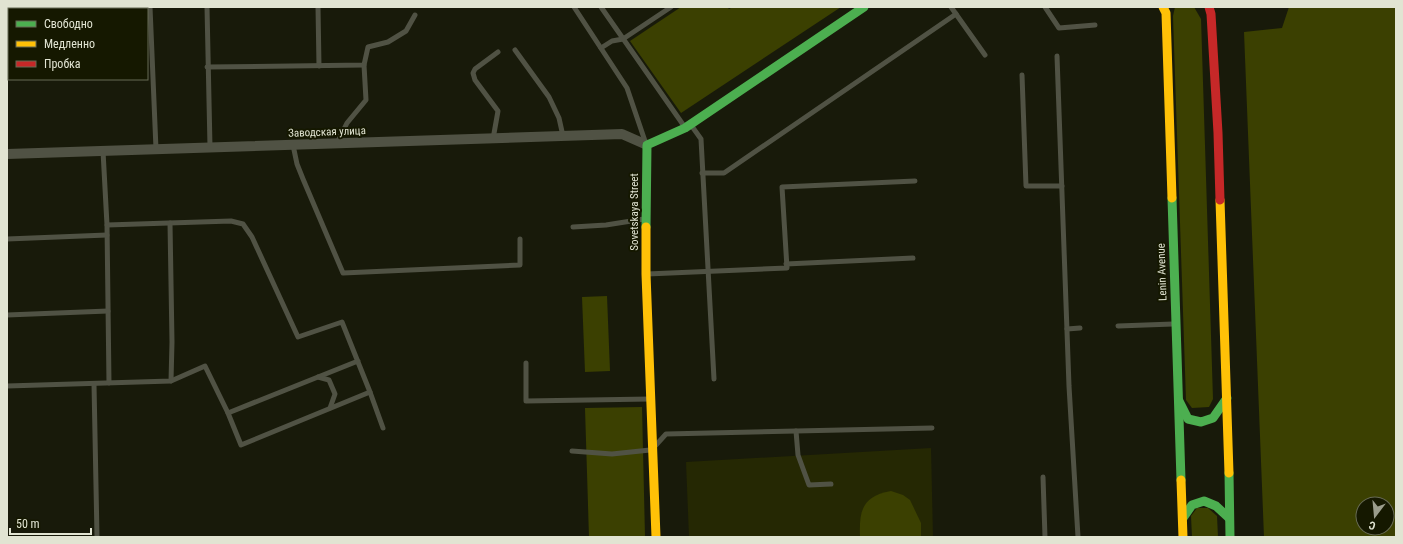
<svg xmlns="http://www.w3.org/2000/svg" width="1403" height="544" font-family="'Roboto Condensed',sans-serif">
<rect width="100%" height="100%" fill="#181a0a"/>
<!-- built -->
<path fill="#252803" d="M931 448 933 537H689L686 462Z"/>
<!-- green -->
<g fill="#3b4001" fill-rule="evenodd">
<path d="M681 7H727L729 9 733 7H841L681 113 630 41Z"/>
<path d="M1175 7H1194L1201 19 1213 399 1209 407 1192 408 1186 400 1173 16Z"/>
<path d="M1289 7H1396V537H1264L1244 32 1282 28ZM1363 504H1387V528H1363Z"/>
<path d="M607 296 610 371 585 372 582 297Z"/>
<path d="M642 407 645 537H589L585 408Z"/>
<path d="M891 491 903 495 910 500 921 523V537H860C859 511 862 496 891 491Z"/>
<path d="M1197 508H1208L1217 516 1218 537H1192L1191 516Z"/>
</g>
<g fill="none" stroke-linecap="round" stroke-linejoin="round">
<!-- lane -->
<g stroke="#505244" stroke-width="5">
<path d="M150 7 156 149"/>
<path d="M207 7 210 147"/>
<path d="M318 7 319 66"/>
<path d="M574 7 627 88 646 144"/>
<path d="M601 7 684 126"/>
<path d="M951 7 985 55"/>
<path d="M1045 7 1059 28 1095 25"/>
<path d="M601 48 612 41 623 39 671 7"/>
<path d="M515 50 549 97 559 118 563 136"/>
<path d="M1057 56 1069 386 1078 537"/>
<path d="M207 67 364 65 368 47 388 42 406 31 415 15"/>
<path d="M7 74H9"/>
<path d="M1022 75 1026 186H1062"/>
<path d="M691 125 701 139 714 379"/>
<path d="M493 139 498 111 475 80 473 73 475 69 498 52"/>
<path d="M337 143 347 123 366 100 364 65"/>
<path d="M293 145 297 164 303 179 343 273 520 265V239"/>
<path d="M103 151 107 225 231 221 243 224 252 237 298 337 342 322 370 392 241 445 228 413 358 361"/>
<path d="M702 173H724L956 14"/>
<path d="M170 223 172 342 171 381"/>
<path d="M107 225 109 383"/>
<path d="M573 227 606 225 644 219"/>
<path d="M7 239 107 235"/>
<path d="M786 264 913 258"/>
<path d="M647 274 787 268 782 187 915 181"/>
<path d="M7 315 108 311"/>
<path d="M1118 326 1173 324"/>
<path d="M1067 329 1080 328"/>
<path d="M526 363V401L650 399"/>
<path d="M318 377 329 380 335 394 330 408"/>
<path d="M94 384 97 537"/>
<path d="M7 386 171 381 205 366 228 413"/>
<path d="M370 392 383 428"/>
<path d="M796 431 798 455 809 485 831 484"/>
<path d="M656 445 666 434 932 428"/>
<path d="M572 451 612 454 650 450"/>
<path d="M1043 477 1045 537"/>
</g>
<!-- street -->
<path stroke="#505244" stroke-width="10" d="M7 154 622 134 647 145"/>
<!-- fast -->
<g stroke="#4caf50" stroke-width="9">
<path d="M1172 198 1181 480"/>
<path d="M646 227 647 145 685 128 864 7"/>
<path d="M1179 401 1188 419 1201 422 1213 418 1227 398"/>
<path d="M1229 473 1230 537"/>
<path d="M1183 518 1192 505 1204 501 1216 506 1229 518"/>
</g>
<!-- slow -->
<g stroke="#ffc107" stroke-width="9">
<path d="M1163 7 1166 13 1172 198"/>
<path d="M1220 200 1229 473"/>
<path d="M646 227V274L656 537"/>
<path d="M1181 480 1183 537"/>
</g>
<!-- jam -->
<path stroke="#c62828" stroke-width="9" d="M1209 7 1211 14 1218 133 1220 200"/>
</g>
<g text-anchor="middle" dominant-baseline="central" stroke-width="4" stroke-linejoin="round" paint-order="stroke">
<!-- street labels -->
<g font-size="11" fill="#e1e4d2" stroke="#151800">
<text transform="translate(327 132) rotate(-2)">Заводская улица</text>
<text transform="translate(634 212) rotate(-90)">Sovetskaya Street</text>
<text transform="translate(1162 272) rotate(-92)">Lenin Avenue</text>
</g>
</g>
<!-- border -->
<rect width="1403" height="544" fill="none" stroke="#e1e4d2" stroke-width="16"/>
<!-- legend -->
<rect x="8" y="8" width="140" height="72" fill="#151800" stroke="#676a54"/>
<rect x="16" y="21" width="20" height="6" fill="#4caf50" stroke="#676a54"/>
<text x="44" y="28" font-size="12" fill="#e1e4d2">Свободно</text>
<rect x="16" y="41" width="20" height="6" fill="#ffc107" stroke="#676a54"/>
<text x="44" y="48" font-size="12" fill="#e1e4d2">Медленно</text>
<rect x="16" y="61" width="20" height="6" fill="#c62828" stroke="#676a54"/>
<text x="44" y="68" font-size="12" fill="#e1e4d2">Пробка</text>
<!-- north arrow -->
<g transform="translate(1375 516) rotate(196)"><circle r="19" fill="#151800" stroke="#676a54"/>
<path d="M0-3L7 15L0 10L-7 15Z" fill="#9b9d8c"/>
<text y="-6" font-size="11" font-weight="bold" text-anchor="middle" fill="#e1e4d2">С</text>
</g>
<!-- scale -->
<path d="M10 528v6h81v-6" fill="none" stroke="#e1e4d2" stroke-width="2"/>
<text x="16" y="528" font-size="12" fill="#e1e4d2" stroke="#151800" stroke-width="3" paint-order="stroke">50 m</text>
</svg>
